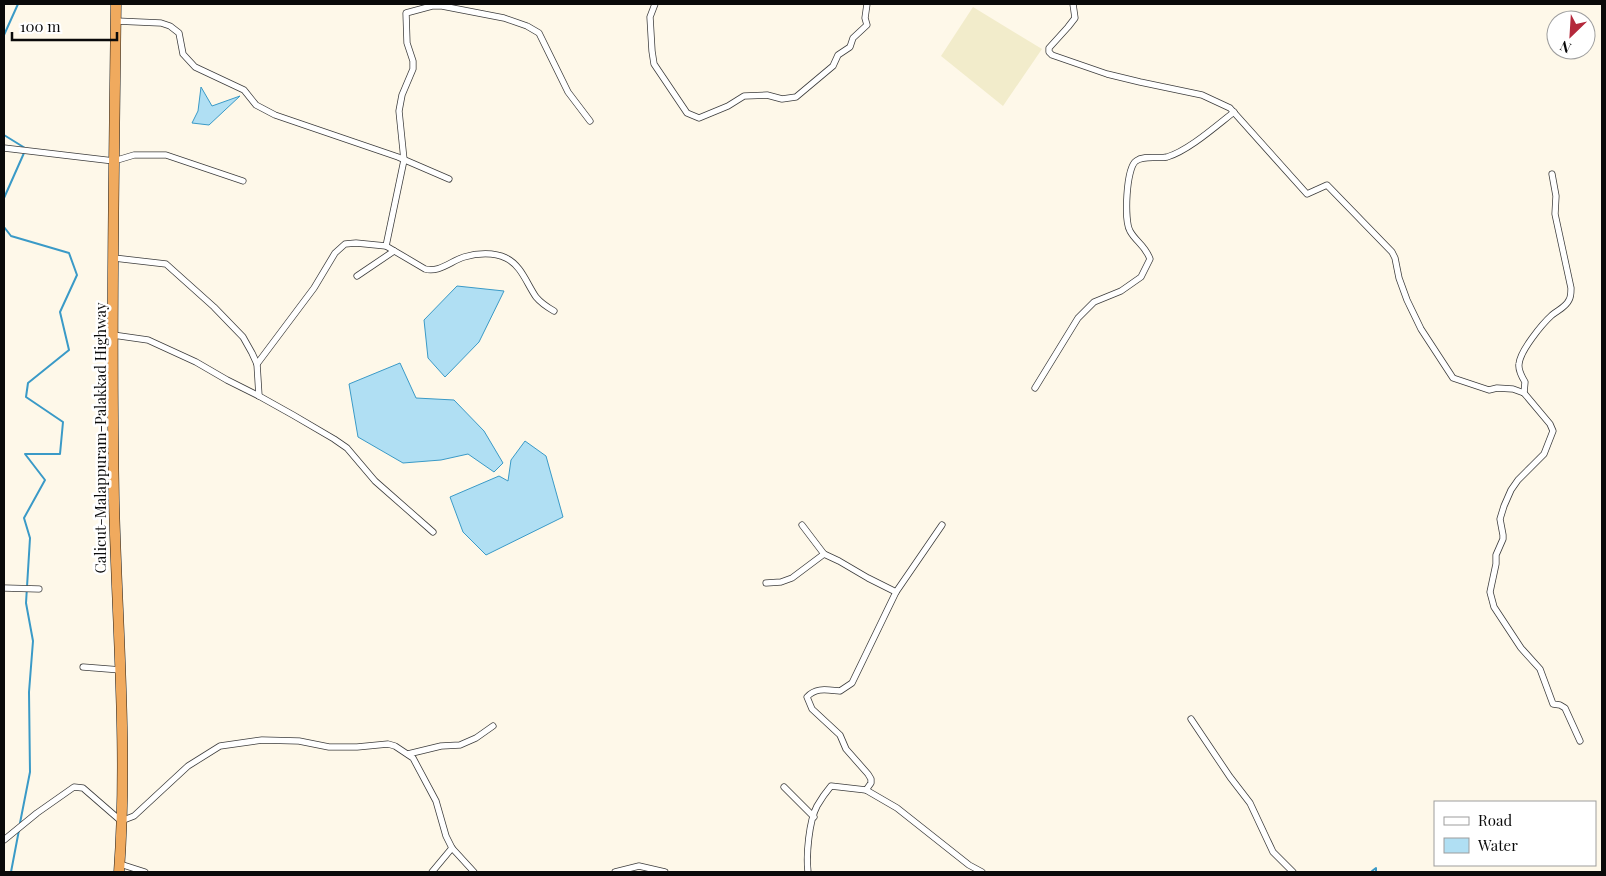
<svg xmlns="http://www.w3.org/2000/svg" width="1606" height="876" font-family="'Playfair Display',serif">
<rect width="100%" height="100%" fill="#fef8e9"/>
<!-- farmland -->
<path fill="#f2eccb" d="M973 7 1042 49 1003 106 941 56Z"/>
<!-- water -->
<g fill="#b0dff3" stroke="#3a9ac7">
<path d="M201 87 212 106 240 96 209 125 192 123 198 111Z"/>
<path d="M457 286 504 291 479 342 445 377 428 358 424 320Z"/>
<path d="M400 363 416 398 454 400 484 431 503 463 494 472 468 454 441 460 403 463 358 437 349 384Z"/>
<path d="M525 441 546 456 563 517 486 555 463 532 450 497 499 476 508 481 511 460Z"/>
</g>
<g fill="none" stroke-linecap="round" stroke-linejoin="round">
<!-- stream -->
<g stroke="#3a9ac7" stroke-width="2">
<path d="M4 35 18 4"/>
<path d="M4 135 25 148"/>
<path d="M4 198 24 153"/>
<path d="M4 227 11 236 69 253 77 275 60 312 69 350 28 383 26 397 63 422 60 454H25L45 480 24 518 30 538 26 603 33 641 29 692 30 772 20 823"/>
<path d="M1372 871 1376 868V872"/>
<path d="M11 872 19 830"/>
</g>
<!-- minor casing -->
<g stroke="#3d3d3d" stroke-width="7">
<g id="minor">
<path d="M655 4 650 17 652 51 654 64 687 113 699 118 728 106 744 96 767 95 782 99 796 97 833 66 838 55 850 47 853 38 867 25 865 18 867 4"/>
<path d="M1073 4 1075 18 1068 27 1049 48V52L1052 55 1107 74 1140 82 1202 95 1230 108 1307 194 1327 185 1392 252 1395 258 1399 278 1407 300 1421 329 1453 378 1489 390 1497 388 1513 389 1524 393 1550 424 1553 431 1544 454 1518 480 1511 490 1504 506 1500 519 1503 535V539L1496 555V564L1490 592 1494 607 1521 648 1540 669 1553 704 1560 705 1565 708 1580 741"/>
<path d="M116 21 161 23 170 26 179 33 183 54 195 67 244 90 256 105 275 115 398 157 449 179"/>
<path d="M4 148 114 161 134 155H166L243 181"/>
<path d="M386 246 404 160 399 111 402 95 413 69V61L407 43 406 13 432 6H442L504 18 527 26 539 33 568 92 590 121"/>
<path d="M114 258 166 264 214 307 243 337 252 353 257 364 259 396"/>
<path d="M357 276 394 251"/>
<path d="M113 335 148 340 196 362 227 380 259 396 293 415 334 439 347 448 375 481 433 532"/>
<path d="M257 364 314 288 335 253 345 244 356 243 386 246 425 269C439 273 451 261 464 257 477 253 494 252 506 258 521 265 527 284 536 297 541 303 547 307 554 311"/>
<path d="M1035 388 1078 318 1094 302 1121 291 1141 277 1150 259C1145 245 1136 242 1130 231 1124 221 1126 168 1136 161 1144 155 1158 159 1167 157 1188 151 1216 126 1234 112"/>
<path d="M1524 393 1525 382C1522 377 1518 370 1519 364 1520 351 1542 324 1552 315 1558 310 1566 307 1569 300 1571 297 1571 292 1571 288L1555 214 1556 196 1552 174"/>
<path d="M802 525 824 554 839 561 868 578 896 592 852 683 840 691C827 690 816 687 807 697L812 709 840 735 846 749 868 774 871 779V783L866 790"/>
<path d="M766 583 781 582 792 578 824 554"/>
<path d="M4 588 39 589"/>
<path d="M896 592 942 525"/>
<path d="M83 667 121 670"/>
<path d="M1191 719 1230 777 1250 803 1273 852 1293 872"/>
<path d="M408 754 441 746 460 745 476 738 493 726"/>
<path d="M784 787 814 817"/>
<path d="M4 840 37 813 74 787 83 788 121 821 134 816 188 766 220 746 262 740 299 741 329 747H357L388 744 395 746 413 758 436 801 446 836 452 848 474 872"/>
<path d="M120 864 145 872"/>
<path d="M432 872 452 848"/>
<path d="M615 872 639 866 665 872"/>
<path d="M808 872C806 855 809 821 817 806 821 799 826 792 831 786L866 790 897 808 969 865 982 872"/>
</g>
</g>
<!-- trunk casing -->
<g stroke="#1b1b1b" stroke-width="11">
<path id="trunk" d="M116 4C114 170 111 336 114 501 117 625 128 749 119 872"/>
</g>
<!-- minor -->
<use href="#minor" stroke="#fff" stroke-width="5.5"/>
<!-- trunk -->
<use href="#trunk" stroke="#f0aa5e" stroke-width="10"/>
</g>
<g text-anchor="middle" dominant-baseline="central" stroke-width="5" stroke-linejoin="round" paint-order="stroke">
<!-- street labels -->
<g font-size="15" fill="#0a0a0a" stroke="#fff">
<text transform="translate(100 438) rotate(-90)">Calicut-Malappuram-Palakkad Highway</text>
</g>
</g>
<!-- border -->
<rect width="1606" height="876" fill="none" stroke="#0a0a0a" stroke-width="10"/>
<!-- legend -->
<rect x="1434" y="801" width="162" height="65" fill="#ffffff" stroke="#9d9d9d"/>
<rect x="1444" y="817" width="25" height="8" fill="#ffffff" stroke="#9d9d9d"/>
<text x="1478" y="826" font-size="15" fill="#0a0a0a">Road</text>
<rect x="1444" y="838" width="25" height="15" fill="#b0dff3" stroke="#9d9d9d"/>
<text x="1478" y="851" font-size="15" fill="#0a0a0a">Water</text>
<!-- north arrow -->
<g transform="translate(1571 35) rotate(205)"><circle r="24" fill="#ffffff" stroke="#9d9d9d"/>
<path d="M0-4L9 19L0 12L-9 19Z" fill="#b4293b"/>
<text y="-8" font-size="14" font-weight="bold" text-anchor="middle" fill="#0a0a0a">N</text>
</g>
<!-- scale -->
<path d="M12 32v8h105v-8" fill="none" stroke="#0a0a0a" stroke-width="2.5"/>
<text x="20" y="32" font-size="15" fill="#0a0a0a" stroke="#ffffff" stroke-width="4" paint-order="stroke">100 m</text>
</svg>
